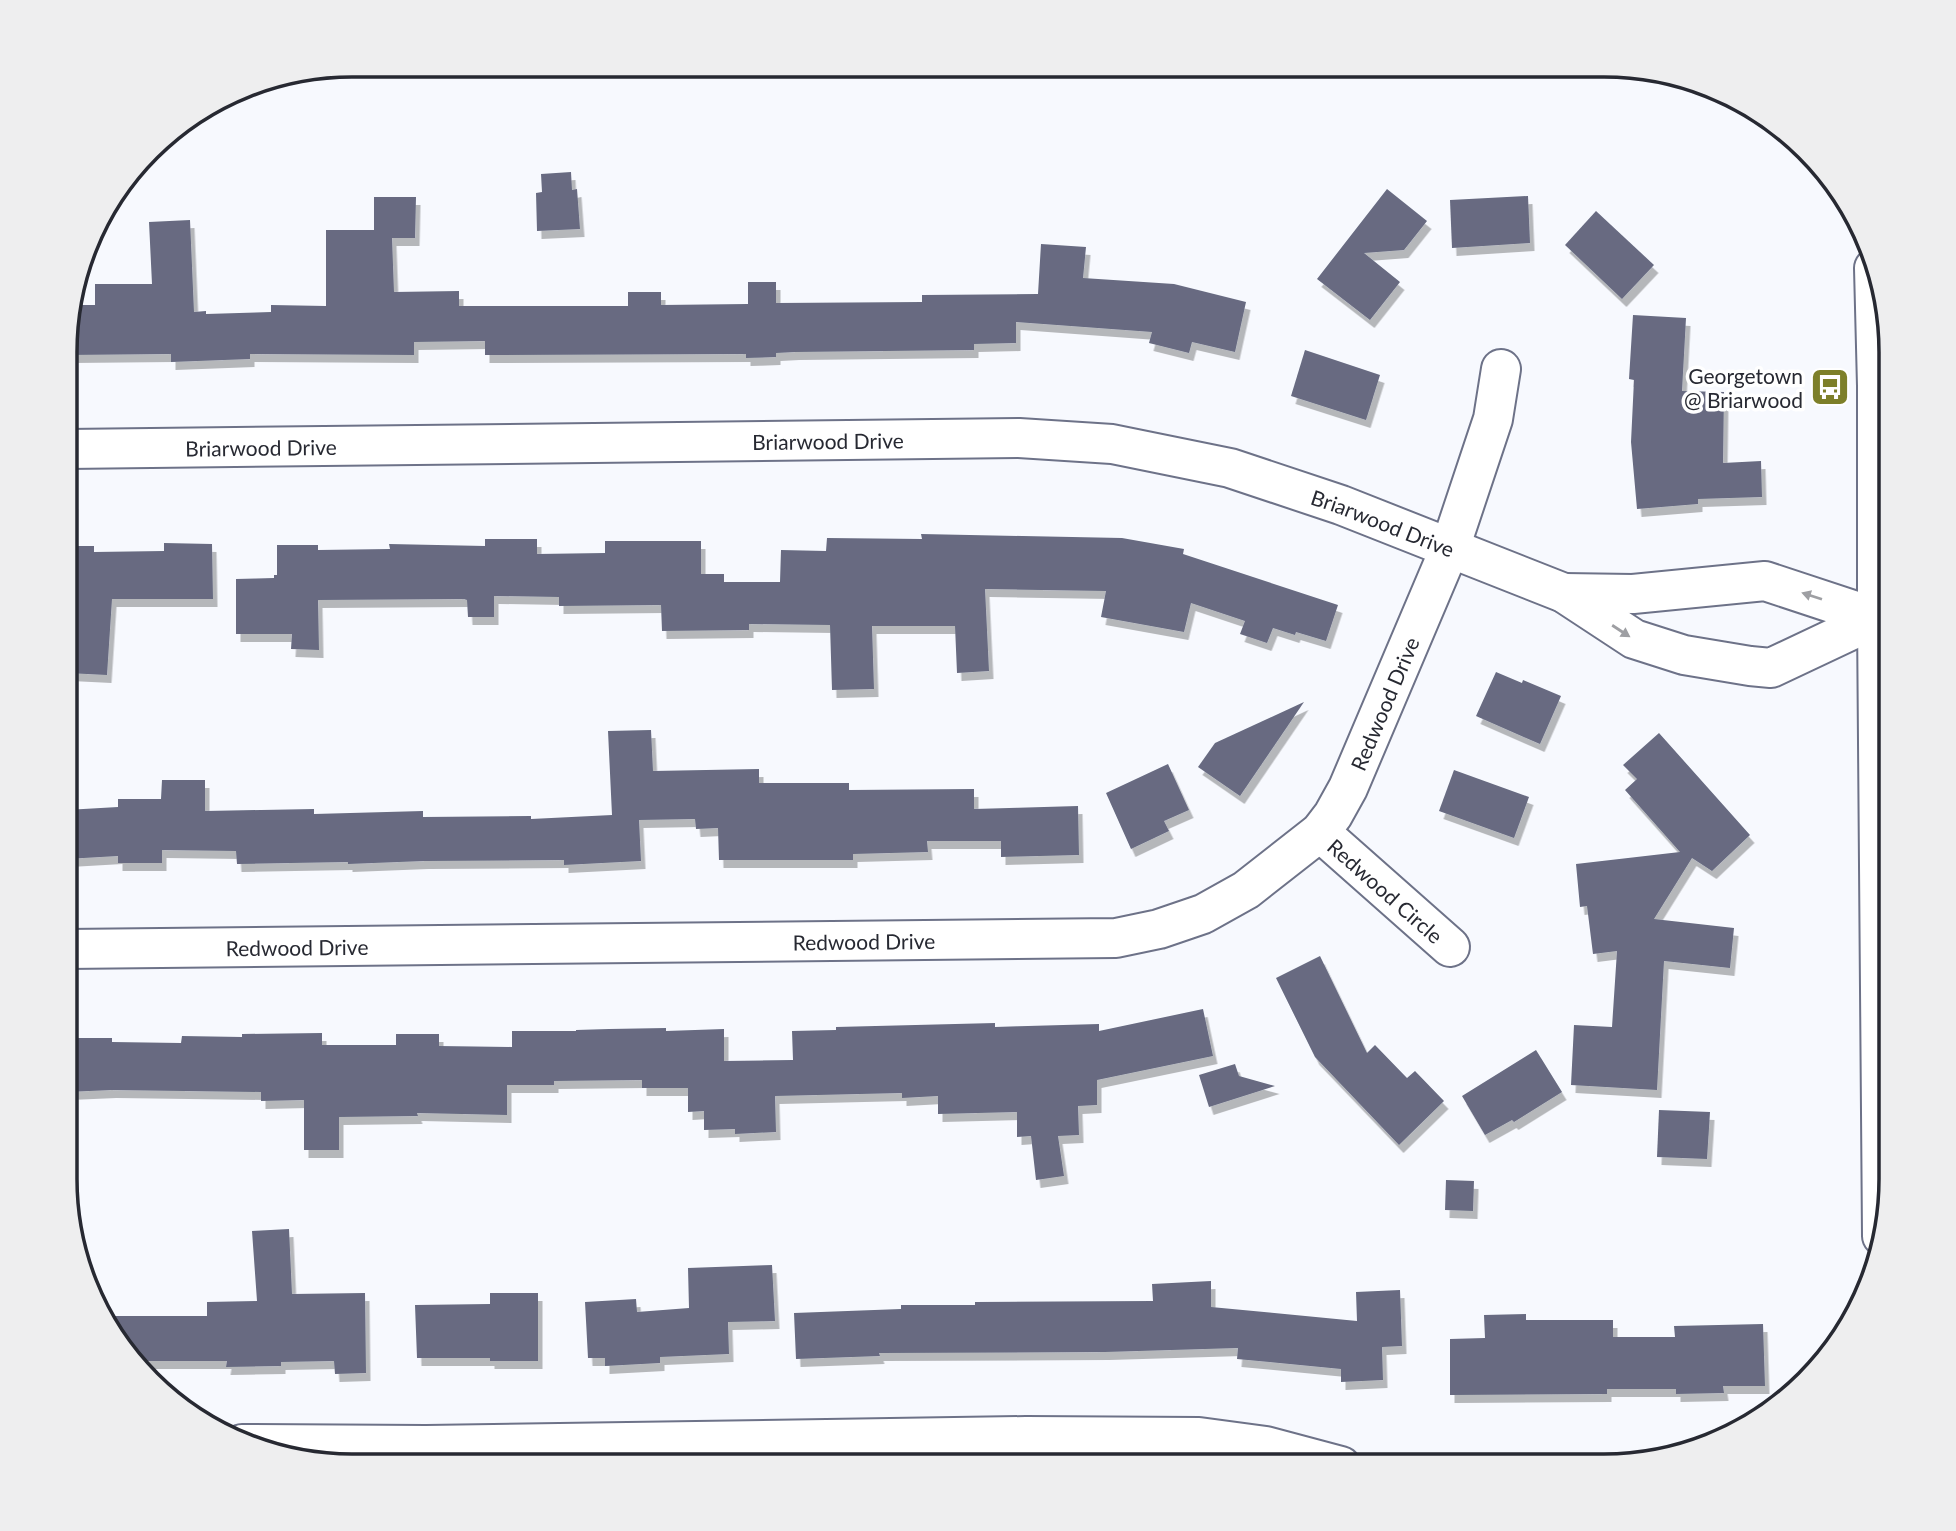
<svg xmlns="http://www.w3.org/2000/svg" width="1956" height="1531" font-family="Lato,sans-serif">
<defs>
<filter id="shadow"><feDropShadow dx="4.5" dy="8" stdDeviation="0" flood-color="#0004"/></filter>
</defs>
<rect width="100%" height="100%" fill="#f7f9fe"/>
<!-- building -->
<g fill="#676b81" filter="url(#shadow)">
<path d="M571 172 572 190 577 189 580 229 537 231 536 193 542 192 541 174Z"/>
<path d="M1387 189 1427 221 1404 250 1364 253 1400 282 1370 320 1317 279Z"/>
<path d="M1528 196 1530 243 1452 248 1450 200Z"/>
<path d="M374 197H416L415 238H392L394 292 459 291V306H628V292H661V305L748 304V282H776V303L922 302V295L1038 294 1041 244 1086 247 1083 278 1174 284 1246 302 1235 352 1192 342 1189 353 1149 343 1152 332 1016 322V343L974 344V350L795 352 776 353V357L746 358V354L485 355V341L414 342V355L250 354V359L171 362V354L67 355V314L70 305H95V284H152L149 222 190 220 194 312 206 311V314L271 312V305L326 306V230H374Z"/>
<path d="M1596 211 1654 265 1622 299 1565 245Z"/>
<path d="M1633 315 1686 318 1682 391 1724 392 1723 463 1761 461 1762 497 1698 499V504L1637 509 1631 442 1634 380 1629 379Z"/>
<path d="M1305 350 1380 375 1366 420 1291 396Z"/>
<path d="M921 534 1122 538 1184 549 1183 554 1338 605 1326 641 1296 632 1295 635 1273 628 1267 643 1240 634 1245 621 1191 603 1184 632 1101 617 1106 591 985 589 989 671 957 673 955 626H872L874 689 832 690 830 625 749 624V630L662 631 661 605 559 606V597L494 596V617H468L467 600 464 599 318 600 319 650 291 649 292 634H236V579L274 578V575H277V545H318V550L390 549 389 544 485 546V539H537V554L605 553V541H701V574H724V582H780L781 550 826 551 827 538 922 539Z"/>
<path d="M164 543 212 544 213 599H112L107 675 67 673V546H94V552L164 551Z"/>
<path d="M1496 672 1522 683 1523 680 1561 696 1540 744 1476 716Z"/>
<path d="M1304 702 1240 796 1198 767 1215 743Z"/>
<path d="M651 730 653 771 759 769V783H849V790L974 789V809L1078 806 1079 855 1001 857V841H927L928 852 853 854V860H719L718 828 696 829 695 819 639 820 641 861 564 865V860L424 861 348 864V862L237 864 236 851 162 850V863H118V856L66 859V810L118 807V799H161L162 780H205V811L314 809V814L423 811V817L531 816V819L612 815 608 731Z"/>
<path d="M1659 733 1750 835 1712 871 1692 858 1654 919 1734 928 1730 968 1664 961 1657 1090 1571 1085 1574 1025 1612 1027 1617 951 1593 954 1587 906 1580 907 1576 864 1680 852 1625 790 1637 779 1623 765Z"/>
<path d="M1168 764 1189 810 1164 821 1169 831 1131 849 1106 793Z"/>
<path d="M1454 770 1529 797 1514 838 1439 811Z"/>
<path d="M1320 956 1367 1053 1375 1045 1407 1078 1415 1071 1444 1101 1399 1145 1315 1057 1276 978Z"/>
<path d="M1203 1009 1213 1056 1097 1080V1105L1078 1106 1079 1135 1058 1136 1064 1176 1036 1180 1031 1136 1017 1137V1112L938 1114V1096L902 1098V1093L775 1096 776 1132 735 1134V1129L704 1130V1111L688 1112V1088H642V1080L554 1081V1085H507V1115L417 1113 418 1116 339 1117V1150H304V1100L261 1101V1092L112 1090 66 1092V1042H70V1038H112V1042L181 1043 182 1036 242 1037V1034L322 1033V1045H396V1034H439V1046L512 1047V1031H576V1030L609 1029 666 1028V1031L724 1029V1061L793 1060 792 1031 836 1030V1027L995 1023V1027L1099 1024V1031Z"/>
<path d="M1536 1050 1562 1092 1514 1122 1512 1120 1485 1135 1462 1096Z"/>
<path d="M1235 1064 1239 1076 1275 1086 1209 1107 1199 1075Z"/>
<path d="M1659 1110 1710 1112 1707 1159 1657 1157Z"/>
<path d="M1446 1180 1474 1181 1473 1211 1445 1210Z"/>
<path d="M289 1229 292 1294 365 1293 366 1373 335 1374 334 1361 281 1362V1366L226 1367 227 1361H137L102 1316H207V1302L257 1301 252 1231Z"/>
<path d="M772 1265 775 1321 728 1322 729 1354 660 1357V1363L605 1366V1358H588L585 1302 636 1299 637 1312 689 1308 688 1268Z"/>
<path d="M1211 1281V1307L1357 1321 1356 1292 1400 1290 1402 1346 1382 1347 1383 1380 1341 1382V1369L1237 1359 1238 1348 1105 1352 879 1353 880 1356 796 1359 794 1313 901 1309V1305H975V1302L1153 1301 1152 1284Z"/>
<path d="M490 1293H538V1361H490V1358H417L415 1305 490 1304Z"/>
<path d="M1526 1314V1320H1613V1337H1675L1674 1326 1763 1324 1765 1386H1723L1724 1393 1676 1394V1389H1607V1394L1450 1395V1339L1485 1338 1484 1315Z"/>
</g>
<g fill="none" stroke-linecap="round" stroke-linejoin="round">
<!-- street casing -->
<g stroke="#6d7288" stroke-width="42">
<g id="street">
<path id="s1" d="M67 449 1019 438 1112 444 1230 468 1341 505 1564 593 1634 639 1684 655 1750 666 1771 668 1877 618"/>
<path d="M1564 593 1633 594 1765 581 1877 618"/>
<path id="s2" d="M1320 832 1450 947"/>
<path id="s3" d="M66 949 1116 938 1159 929 1203 914 1246 890 1320 832 1333 815 1348 788 1450 548 1493 419 1501 369"/>
<path d="M242 1444 426 1445 1026 1436 1199 1437 1266 1446 1341 1466"/>
</g>
</g>
<!-- primary casing -->
<g stroke="#6d7288" stroke-width="42">
<path id="primary" d="M1874 268 1877 386V618L1882 1236"/>
</g>
<!-- street -->
<use href="#street" stroke="#fff" stroke-width="38"/>
<!-- primary -->
<use href="#primary" stroke="#fff" stroke-width="38"/>
</g>
<!-- one-way arrows -->
<defs><path id="oneway-solid" d="M-6-.8H1V-3.2L6.5 0L1 3.2V.8H-6Z" transform="scale(1.75)"/></defs>
<g fill="#9e9fa3">
<use href="#oneway-solid" transform="translate(1812 596) rotate(-162)"/>
<use href="#oneway-solid" transform="translate(1621 631) rotate(33)"/>
</g>
<!-- icons -->
<defs>
<g id="bus-square" transform="scale(2.0125)"><rect x="-9" y="-9" width="18" height="18" rx="4" fill="#7d7f29" stroke="#fff"/><path d="M-5-6H5V4H4V6H2V4H-2V6H-4V4H-5ZM-3.5-4V0h7V-4ZM-3.5 1.2v1.5H-2V1.2ZM2 1.2v1.5H3.5V1.2Z" fill="#fff"/></g>
</defs>
<g fill-rule="evenodd">
<use href="#bus-square" x="1830" y="387"/>
</g>
<g text-anchor="middle" dominant-baseline="central" stroke-width="7" stroke-linejoin="round" paint-order="stroke">
<!-- poi labels -->
<g font-size="21" fill="#272932" stroke="#fff" text-anchor="end">
<text x="1803" y="375">Georgetown<tspan x="1803" dy="24">@ Briarwood</tspan></text>
</g>
<!-- street labels -->
<g font-size="21" fill="#272932" stroke="#fff">
<text stroke="none"><textPath href="#s1" startOffset="761">Briarwood Drive</textPath></text>
<text stroke="none"><textPath href="#s1" startOffset="194">Briarwood Drive</textPath></text>
<text stroke="none"><textPath href="#s1" startOffset="1328">Briarwood Drive</textPath></text>
<text stroke="none"><textPath href="#s3" startOffset="1428">Redwood Drive</textPath></text>
<text stroke="none"><textPath href="#s2" startOffset="88">Redwood Circle</textPath></text>
<text stroke="none"><textPath href="#s3" startOffset="798">Redwood Drive</textPath></text>
<text stroke="none"><textPath href="#s3" startOffset="231">Redwood Drive</textPath></text>
</g>
</g>
<!-- crop -->
<path d="M0 0H1956V1531H0ZM352 77H1604A275 275 0 0 1 1879 352V1179A275 275 0 0 1 1604 1454H352A275 275 0 0 1 77 1179V352A275 275 0 0 1 352 77Z" fill="#eeeeef" fill-rule="evenodd"/>
<path fill="none" stroke="#272932" stroke-width="3.5" d="M352 77H1604A275 275 0 0 1 1879 352V1179A275 275 0 0 1 1604 1454H352A275 275 0 0 1 77 1179V352A275 275 0 0 1 352 77Z"/>
</svg>
